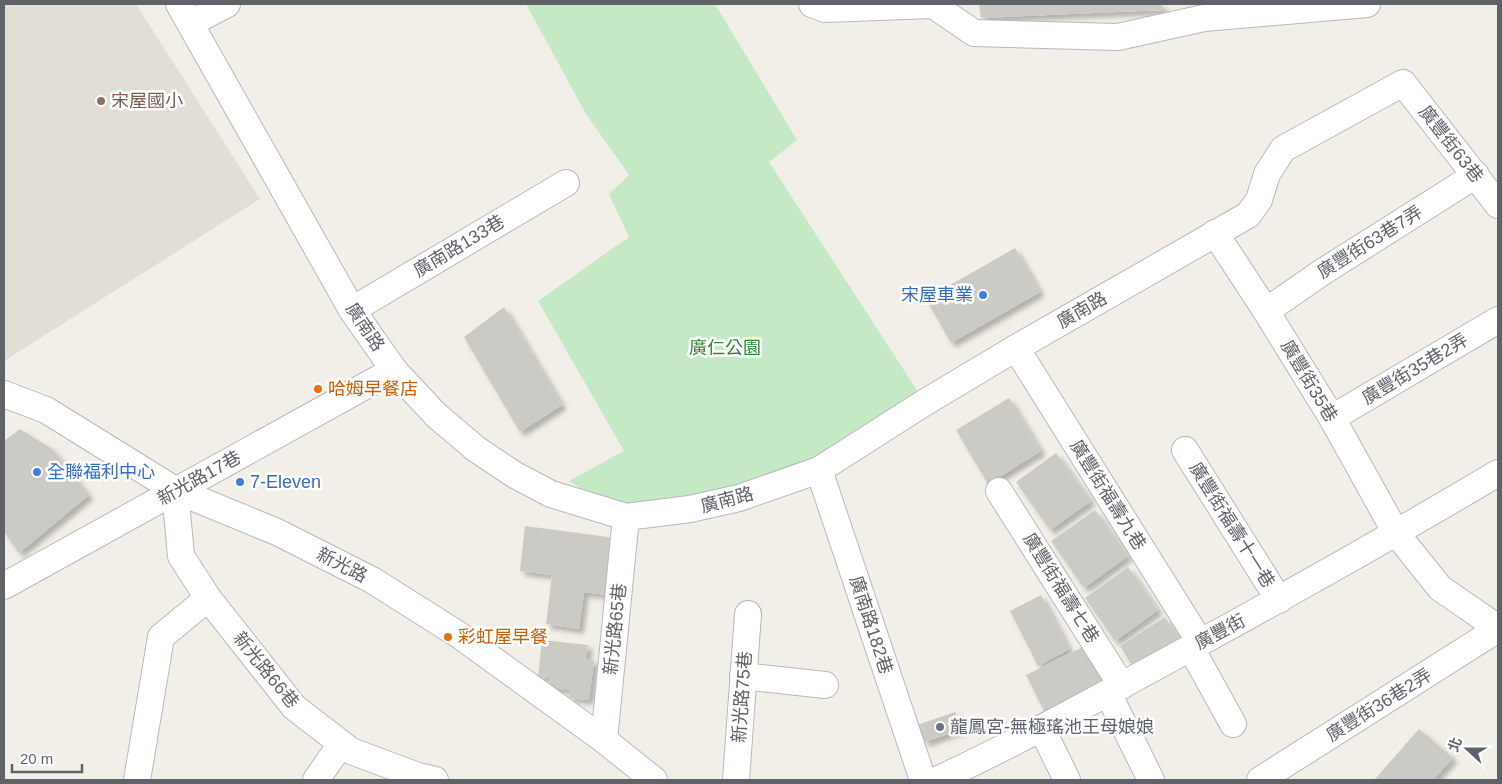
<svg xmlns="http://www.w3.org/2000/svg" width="1502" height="784" font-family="Arial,'Noto Sans TC',sans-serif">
<defs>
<filter id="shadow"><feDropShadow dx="4.5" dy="4.5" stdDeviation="2.5" flood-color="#0004"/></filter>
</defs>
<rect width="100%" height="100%" fill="#f1efe8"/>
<!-- education -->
<path fill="#e1ded6" d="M4 4H136L260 199 4 361Z"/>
<!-- green -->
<path fill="#c5e8c5" d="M526 4H715L797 140 769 162 922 398 858 445 739 498 626 517 569 481 624 451 538 301 629 237 609 194 629 175 586 114Z"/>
<!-- building -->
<g fill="#cccac5" filter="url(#shadow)">
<path d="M979 4H1163L1161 10 981 18Z"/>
<path d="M1015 248 1040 292 951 343 926 299Z"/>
<path d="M504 307 562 405 520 432 464 337Z"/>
<path d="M1009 398 1041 451 988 484 956 430Z"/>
<path d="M20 429 52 449 89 495 19 553 4 532V441Z"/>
<path d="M1056 453 1091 501 1050 530 1016 482Z"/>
<path d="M1095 510 1128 556 1084 588 1051 541Z"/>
<path d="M525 526 615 538 608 595 584 592 579 629 546 624 552 575 520 571Z"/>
<path d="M1128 567 1158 610 1115 641 1085 598Z"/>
<path d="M1041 595 1069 649 1038 666 1010 611Z"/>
<path d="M1165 617 1182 643 1137 673 1120 646Z"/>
<path d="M542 640 588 645 586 659 594 660 589 700 569 698 570 690 549 688 550 678 538 677Z"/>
<path d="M1085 646 1102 682 1044 711 1026 675Z"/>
<path d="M955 712 962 729 925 742 917 725Z"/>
<path d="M1419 729 1453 758 1433 780H1374Z"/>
</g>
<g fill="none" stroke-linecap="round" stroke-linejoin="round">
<!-- minor casing -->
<g stroke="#b5b8bc" stroke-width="28">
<g id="minor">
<path d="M179 4 352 310 394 370 436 415 476 449 515 475 551 494 626 517 690 509 739 498 819 470 924 403 1016 348 1248 215 1259 200 1267 174 1283 149 1403 83 1498 205"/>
<path d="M812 4 825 9 933 5 974 33 1118 37 1204 18 1367 4"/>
<path d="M191 23 227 4"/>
<path d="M1215 233 1266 311 1332 418 1396 533 1440 588 1498 628"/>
<path d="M352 310 566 183"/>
<path d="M1266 311 1324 271 1476 175"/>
<path d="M1016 348 1200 642"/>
<path d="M4 394 46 410 175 490 277 532 372 580 459 635 604 740 654 780"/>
<path d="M1332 418 1498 320"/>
<path d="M1185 450 1279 600"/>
<path d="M819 470 923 780"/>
<path d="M175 490 181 556 208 598 294 707 351 751 418 776 435 780"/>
<path d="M999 491 1122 686"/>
<path d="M4 586 394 370"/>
<path d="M1191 648 1233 724"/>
<path d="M743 676 825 685"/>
<path d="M1108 693 1151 780"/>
<path d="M1042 729 1067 780"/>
<path d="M604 740 626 517"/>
<path d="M137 780 161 637 208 598"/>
<path d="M316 780 341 744"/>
<path d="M736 780 748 614"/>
<path d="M937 780C1024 739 1108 693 1192 647 1295 591 1397 533 1498 473"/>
<path d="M1260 780 1498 629"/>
</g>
</g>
<!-- minor -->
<use href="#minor" stroke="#fff" stroke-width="26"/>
</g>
<!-- markers -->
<circle fill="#8d6e63" stroke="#fff" stroke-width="2" cx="101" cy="101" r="5"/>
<g fill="#3f7fe0" stroke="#fff" stroke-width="2">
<circle cx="983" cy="295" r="5"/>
<circle cx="37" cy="472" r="5"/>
<circle cx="240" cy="482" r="5"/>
</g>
<g fill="#e8710a" stroke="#fff" stroke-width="2">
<circle cx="318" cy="389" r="5"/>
<circle cx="448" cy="637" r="5"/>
</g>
<circle fill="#6b7280" stroke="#fff" stroke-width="2" cx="940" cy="727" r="5"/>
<g text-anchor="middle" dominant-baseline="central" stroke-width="5" stroke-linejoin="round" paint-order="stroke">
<!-- education labels -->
<g font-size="18" fill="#785e54" stroke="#fff" text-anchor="start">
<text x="111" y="101">宋屋國小</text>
</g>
<!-- street labels -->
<g font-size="18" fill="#5f6368" stroke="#fff">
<text transform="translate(1451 144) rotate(52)">廣豐街63巷</text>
<text transform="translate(1370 242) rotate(-32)">廣豐街63巷7弄</text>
<text transform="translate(459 246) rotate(-31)">廣南路133巷</text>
<text transform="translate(1082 310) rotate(-30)">廣南路</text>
<text transform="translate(365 327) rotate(56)">廣南路</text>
<text transform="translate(1415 369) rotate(-31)">廣豐街35巷2弄</text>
<text transform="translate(1309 381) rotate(59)">廣豐街35巷</text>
<text transform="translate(199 478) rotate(-29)">新光路17巷</text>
<text transform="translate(1108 495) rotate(58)">廣豐街福壽九巷</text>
<text transform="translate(727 500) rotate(-15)">廣南路</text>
<text transform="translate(1232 525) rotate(58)">廣豐街福壽十一巷</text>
<text transform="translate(342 565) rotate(27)">新光路</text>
<text transform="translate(1061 588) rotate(58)">廣豐街福壽七巷</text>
<text transform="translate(871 625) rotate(72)">廣南路182巷</text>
<text transform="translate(615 629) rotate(-84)">新光路65巷</text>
<text transform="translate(1220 632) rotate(-28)">廣豐街</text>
<text transform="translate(266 670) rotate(51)">新光路66巷</text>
<text transform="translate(742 697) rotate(-86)">新光路75巷</text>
<text transform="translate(1379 705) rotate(-32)">廣豐街36巷2弄</text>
</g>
<!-- shop labels -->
<g font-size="18" fill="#366cbe" stroke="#fff" text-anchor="start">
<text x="973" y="295" text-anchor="end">宋屋車業</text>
<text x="47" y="472">全聯福利中心</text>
<text x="250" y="482">7-Eleven</text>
</g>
<!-- park labels -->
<g font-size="18" fill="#348238" stroke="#fff">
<text x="725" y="348">廣仁公園</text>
</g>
<!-- food labels -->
<g font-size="18" fill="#c56008" stroke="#fff" text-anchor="start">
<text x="328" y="389">哈姆早餐店</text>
<text x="458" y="637">彩虹屋早餐</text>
</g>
<!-- worship labels -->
<g font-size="18" fill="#5b616d" stroke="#fff" text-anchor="start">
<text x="950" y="727">龍鳳宮-無極瑤池王母娘娘</text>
</g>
</g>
<!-- border -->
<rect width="1502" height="784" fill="none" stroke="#5f6368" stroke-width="10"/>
<!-- north arrow -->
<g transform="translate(1467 749) rotate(291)" stroke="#ffffff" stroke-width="4" paint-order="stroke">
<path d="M0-4L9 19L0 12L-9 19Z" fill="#5f6368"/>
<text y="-8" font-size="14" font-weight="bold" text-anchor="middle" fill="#5f6368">北</text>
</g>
<!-- scale -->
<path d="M12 764v8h70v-8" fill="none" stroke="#5f6368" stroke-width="2.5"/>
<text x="20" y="764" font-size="15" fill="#5f6368" stroke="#ffffff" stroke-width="4" paint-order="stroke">20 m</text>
</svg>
